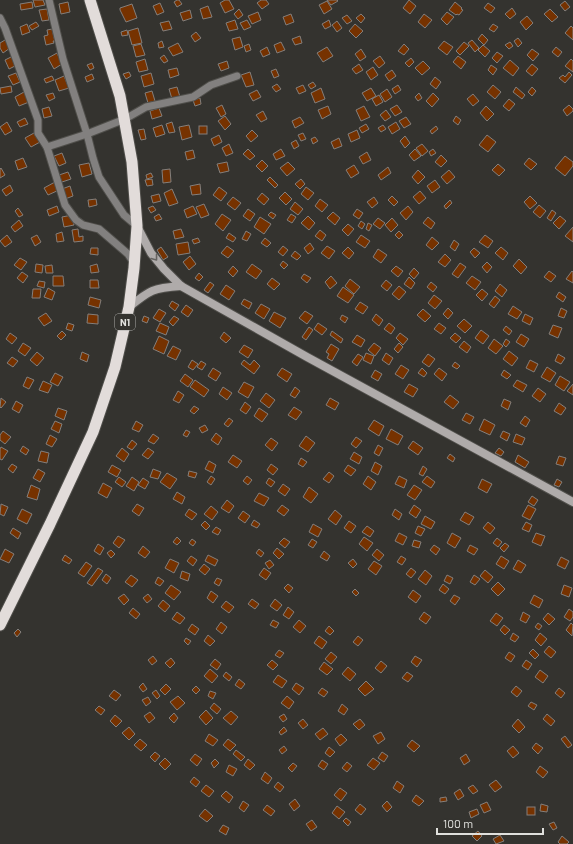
<svg xmlns="http://www.w3.org/2000/svg" width="573" height="844" font-family="Barlow,sans-serif">
<rect width="100%" height="100%" fill="#34332f"/>
<!-- building -->
<g fill="#763200" stroke="#837f7c">
<path d="M33 0H43L45 5 35 7Z"/>
<path d="M177 0H179L182 4 177 7 174 2Z"/>
<path d="M225 0H229L234 9 225 13 220 3Z"/>
<path d="M261 0H266L269 4 262 9 257 3Z"/>
<path d="M327 0H337L338 1 331 5Z"/>
<path d="M409 0 416 6 410 14 403 8Z"/>
<path d="M327 1 332 9 324 14 319 5Z"/>
<path d="M565 1 570 7 565 11 560 5Z"/>
<path d="M32 2 33 8 21 10 20 4Z"/>
<path d="M68 2 70 12 61 14 59 4Z"/>
<path d="M455 2 462 8 461 9 463 10 459 15 457 14 456 15 449 10Z"/>
<path d="M160 3 164 12 157 15 153 6Z"/>
<path d="M488 3 495 8 491 13 484 8Z"/>
<path d="M132 4 137 18 126 22 120 10V8Z"/>
<path d="M208 6 212 17 203 19 200 9Z"/>
<path d="M512 8 516 14 510 19 505 14Z"/>
<path d="M47 9 49 20 42 21 39 10Z"/>
<path d="M239 9 243 15 238 19 234 14Z"/>
<path d="M550 9 558 17 552 22 544 14Z"/>
<path d="M190 10 192 18 183 21 180 13Z"/>
<path d="M258 12 261 20 252 24 248 16Z"/>
<path d="M447 12 454 17 447 25 441 19Z"/>
<path d="M291 14 294 22 286 25 283 17Z"/>
<path d="M361 14 365 18 361 23 356 18Z"/>
<path d="M424 14 432 20 425 28 418 22Z"/>
<path d="M347 15 352 21 347 24 342 18Z"/>
<path d="M527 16 533 23 526 30 520 22Z"/>
<path d="M235 20 238 29 229 31 226 23Z"/>
<path d="M247 20 251 27 244 30 240 23Z"/>
<path d="M329 20 331 26 325 29 322 24Z"/>
<path d="M169 21 172 29 163 31 160 23Z"/>
<path d="M337 21 342 28 337 32 332 25Z"/>
<path d="M36 22 39 26 32 30 29 26Z"/>
<path d="M27 24 30 32 22 35 20 27Z"/>
<path d="M355 24 363 31 356 38 349 31Z"/>
<path d="M493 24 498 27 494 32 489 29Z"/>
<path d="M571 26 573 28V40L565 33Z"/>
<path d="M138 28 142 43 132 45 128 31Z"/>
<path d="M52 29 55 41H53L54 43 46 45 44 36 48 35 47 30Z"/>
<path d="M127 30 128 35 122 36 121 32Z"/>
<path d="M196 32 201 38 195 42 191 36Z"/>
<path d="M482 34 488 40 484 45 478 39Z"/>
<path d="M300 36 302 43 295 45 292 39Z"/>
<path d="M240 37 243 47 235 50 232 39Z"/>
<path d="M518 38 522 43 518 47 514 41Z"/>
<path d="M5 40 10 48 3 53 0 48V43Z"/>
<path d="M472 40 479 48 475 52 468 43Z"/>
<path d="M162 41 164 47 159 48 158 43Z"/>
<path d="M444 41 453 47 447 55 438 48Z"/>
<path d="M281 42 285 50 277 53 274 45Z"/>
<path d="M464 42 469 46 460 55 456 51Z"/>
<path d="M510 42 513 46 509 49 505 45Z"/>
<path d="M178 43 183 52 173 56 168 48Z"/>
<path d="M141 44 145 55 136 57 133 46Z"/>
<path d="M249 44 251 50 246 52 244 46Z"/>
<path d="M404 44 409 49 404 55 398 51Z"/>
<path d="M483 45 490 51 485 57 478 50Z"/>
<path d="M267 47 270 54 263 57 260 51Z"/>
<path d="M327 47 333 56 323 62 317 53Z"/>
<path d="M556 47 562 52 558 57 552 52Z"/>
<path d="M361 49 366 57 360 61 355 54Z"/>
<path d="M532 49 539 54 533 61 527 55Z"/>
<path d="M497 52 503 56 497 63 492 58Z"/>
<path d="M57 53 62 64 54 69 48 58Z"/>
<path d="M164 55 168 61 164 63 160 58Z"/>
<path d="M13 56 17 65 9 69 5 60Z"/>
<path d="M380 56 385 63 379 68 373 61Z"/>
<path d="M458 56 466 62 461 69 453 62Z"/>
<path d="M411 58 414 62 409 67 405 63Z"/>
<path d="M145 59 148 70 139 72 136 62Z"/>
<path d="M571 59 573 61V72L565 66Z"/>
<path d="M510 60 519 68 513 76 503 68Z"/>
<path d="M227 61 229 68 221 71 218 64Z"/>
<path d="M423 61 430 68 422 75 415 68Z"/>
<path d="M92 63 94 68 90 70 87 65Z"/>
<path d="M359 64 363 70 356 74 352 69Z"/>
<path d="M532 64 538 69 532 76 526 71Z"/>
<path d="M491 65 497 69 493 75 488 70Z"/>
<path d="M373 67 378 75 371 80 366 72Z"/>
<path d="M177 68 179 75 170 78 168 70Z"/>
<path d="M276 69 279 76 274 78 271 71Z"/>
<path d="M392 70 396 76 389 81 385 75Z"/>
<path d="M129 72 131 76 126 79 123 74Z"/>
<path d="M250 72 254 85 246 87 241 75Z"/>
<path d="M569 72 572 75 565 83 559 78 563 75 565 77Z"/>
<path d="M16 73 20 82 13 85 8 76Z"/>
<path d="M151 73 154 84 144 87 141 76Z"/>
<path d="M92 74 94 79 87 82 85 77Z"/>
<path d="M52 76 54 80 46 83 44 79Z"/>
<path d="M64 76 69 88 59 91 55 80Z"/>
<path d="M435 77 441 82 436 89 430 84Z"/>
<path d="M313 82 316 86 311 89 308 85Z"/>
<path d="M277 84 281 89 276 92 272 87Z"/>
<path d="M303 85 306 91 299 94 296 88Z"/>
<path d="M398 85 401 90 395 94 392 89Z"/>
<path d="M493 85 501 92 495 99 487 92Z"/>
<path d="M11 86 12 92 1 94 0 88Z"/>
<path d="M177 87 180 97 172 99 169 89Z"/>
<path d="M516 87 525 95 522 99 513 92Z"/>
<path d="M532 87 536 91 532 96 528 92Z"/>
<path d="M321 88 325 99 315 103 311 93Z"/>
<path d="M371 88 376 96 367 101 362 93Z"/>
<path d="M387 89 392 97 385 102 380 94Z"/>
<path d="M257 90 261 97 253 101 249 94Z"/>
<path d="M152 91 155 101 148 103 145 93Z"/>
<path d="M24 92 29 102 19 106 15 97Z"/>
<path d="M53 93 55 98 49 101 46 95Z"/>
<path d="M419 93 422 98 418 101 415 97Z"/>
<path d="M433 93 439 99 432 107 426 101Z"/>
<path d="M473 94 479 101 473 106 467 99Z"/>
<path d="M379 95 383 102 376 106 372 99Z"/>
<path d="M200 98 201 104 195 106 193 100Z"/>
<path d="M509 99 515 104 509 111 503 106Z"/>
<path d="M222 105 226 114 221 117 216 108Z"/>
<path d="M397 105 402 112 395 116 390 109Z"/>
<path d="M569 105 573 109V111L567 116 563 110Z"/>
<path d="M328 106 331 114 322 119 318 110Z"/>
<path d="M364 106 370 117 361 121 356 110Z"/>
<path d="M486 106 494 114 487 121 480 113Z"/>
<path d="M49 107 52 116 44 118 42 109Z"/>
<path d="M159 108 162 116 152 119 150 111Z"/>
<path d="M386 110 391 117 385 121 380 115Z"/>
<path d="M263 111 267 119 261 122 256 115Z"/>
<path d="M225 116 231 124 225 130 218 121Z"/>
<path d="M456 116 461 120 458 125 453 121Z"/>
<path d="M300 117 304 123 295 128 292 121Z"/>
<path d="M406 117 411 124 404 128 399 121Z"/>
<path d="M25 118 28 124 20 127 17 122Z"/>
<path d="M7 122 12 131 5 135 0 127Z"/>
<path d="M172 122 175 132 169 133 166 124Z"/>
<path d="M396 122 400 129 392 134 388 127Z"/>
<path d="M366 124 369 129 362 133 359 128Z"/>
<path d="M162 125 165 134 156 137 153 128Z"/>
<path d="M189 125 192 137 182 140 179 127Z"/>
<path d="M383 125 386 129 381 132 378 128Z"/>
<rect x="199" y="126" width="8" height="8"/>
<path d="M436 126 438 129 432 134 430 131Z"/>
<path d="M144 129 146 139 141 140 138 130Z"/>
<path d="M252 130 258 136 251 142 246 136Z"/>
<path d="M357 130 360 138 351 142 348 134Z"/>
<path d="M34 133 40 142 31 147 25 138Z"/>
<path d="M303 133 306 139 301 141 298 135Z"/>
<path d="M219 135 222 142 214 146 211 139Z"/>
<path d="M487 135 496 142 488 152 479 145Z"/>
<path d="M405 136 410 143 405 148 400 141Z"/>
<path d="M315 137 318 141 313 144 311 139Z"/>
<path d="M339 138 342 146 334 149 331 142Z"/>
<path d="M296 140 299 146 294 149 291 143Z"/>
<path d="M229 144 233 153 226 156 222 148Z"/>
<path d="M422 144 428 151 422 156 416 148Z"/>
<path d="M248 149 255 156 250 160 243 154Z"/>
<path d="M281 149 285 156 276 160 273 154Z"/>
<path d="M415 149 421 156 414 161 409 155Z"/>
<path d="M433 149 436 153 431 156 429 152Z"/>
<path d="M193 150 195 158 187 160 185 152Z"/>
<path d="M367 152 371 160 363 164 359 157Z"/>
<path d="M62 153 66 163 59 166 54 156Z"/>
<path d="M441 155 447 161 441 167 435 162Z"/>
<path d="M565 156 573 162V166L565 176 555 168Z"/>
<path d="M23 158 27 167 18 170 15 161Z"/>
<path d="M529 158 537 164 531 170 524 164Z"/>
<path d="M262 160 268 166 262 172 256 166Z"/>
<path d="M227 162 229 171 220 173 217 164Z"/>
<path d="M288 162 295 169 287 176 280 168Z"/>
<path d="M89 163 92 174 82 177 79 165Z"/>
<path d="M498 164 505 170 499 176 492 170Z"/>
<path d="M354 165 359 173 351 178 346 170Z"/>
<path d="M388 167 391 173 381 180 378 175Z"/>
<path d="M1 168 5 175 0 178V169Z"/>
<path d="M170 169 171 182 163 183 162 170Z"/>
<path d="M418 170 425 177 418 184 412 177Z"/>
<path d="M449 170 455 177 447 184 441 177Z"/>
<path d="M68 172 71 179 62 182 59 175Z"/>
<path d="M151 173 153 177 147 179 146 175Z"/>
<path d="M270 177 278 185 275 188 267 180Z"/>
<path d="M152 179 153 185 147 186 145 180Z"/>
<path d="M301 179 305 184 300 189 295 184Z"/>
<path d="M435 180 440 187 432 193 427 186Z"/>
<path d="M55 182 59 190 48 195 44 188Z"/>
<path d="M200 184 201 194 192 195 190 186Z"/>
<path d="M10 185 13 191 6 196 2 190Z"/>
<path d="M70 186 73 196 65 199 62 189Z"/>
<path d="M219 187 227 193 221 201 213 195Z"/>
<path d="M306 187 314 193 308 200 301 194Z"/>
<path d="M172 189 178 203 169 206 164 193Z"/>
<path d="M420 191 426 198 419 204 413 197Z"/>
<path d="M285 192 292 199 286 205 279 198Z"/>
<path d="M262 193 269 199 264 205 257 199Z"/>
<path d="M159 194 161 201 153 203 151 196Z"/>
<path d="M392 196 398 202 394 206 388 200Z"/>
<path d="M530 196 537 203 530 209 524 202Z"/>
<path d="M233 197 241 203 235 210 227 204Z"/>
<path d="M374 197 378 203 372 208 367 202Z"/>
<path d="M96 199 97 205 89 207 88 200Z"/>
<path d="M320 199 328 205 322 212 315 206Z"/>
<path d="M450 200 452 203 446 209 444 206Z"/>
<path d="M295 202 303 209 298 215 290 209Z"/>
<path d="M204 204 209 215 201 218 196 207Z"/>
<path d="M539 205 546 211 540 218 533 212Z"/>
<path d="M57 206 59 212 49 216 47 210Z"/>
<path d="M153 206 156 210 151 213 148 208Z"/>
<path d="M193 206 197 214 187 218 184 210Z"/>
<path d="M408 206 413 212 406 220 400 213Z"/>
<path d="M18 208 23 215 19 217 15 211Z"/>
<path d="M248 209 255 214 250 221 243 216Z"/>
<path d="M357 209 363 213 359 219 353 215Z"/>
<path d="M552 210 556 213 551 221 547 218Z"/>
<path d="M271 212 276 215 273 219 268 215Z"/>
<path d="M333 212 340 218 335 225 327 218Z"/>
<path d="M159 214 162 219 156 221 154 217Z"/>
<path d="M222 214 231 220 223 231 215 224Z"/>
<path d="M291 214 296 217 292 223 287 220Z"/>
<path d="M72 215 74 225 64 227 62 217Z"/>
<path d="M308 216 315 223 309 230 301 223Z"/>
<path d="M560 216 566 221 559 229 553 223Z"/>
<path d="M260 217 271 224 264 234 254 227Z"/>
<path d="M428 217 435 223 431 229 423 223Z"/>
<path d="M378 218 385 223 380 229 373 224Z"/>
<path d="M392 218 398 225 391 232 385 225Z"/>
<path d="M19 220 23 226 15 232 11 227Z"/>
<path d="M361 221 365 224 362 229 358 226Z"/>
<path d="M368 223 372 225 369 231 366 229Z"/>
<path d="M348 224 354 229 348 236 342 230Z"/>
<path d="M573 227V242L565 236Z"/>
<path d="M78 229 79 237 83 236V241L74 242 72 230Z"/>
<path d="M181 229 184 237 175 239 173 231Z"/>
<path d="M320 230 326 235 322 241 315 236Z"/>
<path d="M246 231 251 234 247 241 242 239Z"/>
<path d="M399 231 403 235 399 239 395 235Z"/>
<path d="M62 232 64 241 57 242 56 234Z"/>
<path d="M229 233 236 238 233 242 226 238Z"/>
<path d="M7 235 12 242 5 247 0 241Z"/>
<path d="M37 235 41 242 35 246 31 238Z"/>
<path d="M361 235 370 241 365 248 356 242Z"/>
<path d="M485 235 493 241 488 248 479 242Z"/>
<path d="M432 237 439 243 432 250 426 245Z"/>
<path d="M198 238 200 242 194 244 192 240Z"/>
<path d="M265 238 271 243 267 247 261 243Z"/>
<path d="M454 240 459 244 455 251 450 247Z"/>
<path d="M188 242 190 253 178 255 176 244Z"/>
<path d="M310 243 314 249 308 254 304 248Z"/>
<path d="M227 246 234 251 228 258 221 253Z"/>
<path d="M283 246 288 250 283 256 278 252Z"/>
<path d="M327 246 335 251 329 259 321 253Z"/>
<path d="M161 247 168 257 163 260 157 250Z"/>
<path d="M348 247 354 253 349 259 342 253Z"/>
<path d="M501 247 508 253 503 260 495 253Z"/>
<path d="M91 248H98V255L90 254Z"/>
<path d="M474 248 480 253 475 258 470 252Z"/>
<path d="M378 249 387 255 381 263 373 257Z"/>
<path d="M295 251 301 256 297 260 291 256Z"/>
<path d="M445 254 451 260 445 267 438 262Z"/>
<path d="M190 256 196 264 189 270 183 262Z"/>
<path d="M20 258 27 262 21 270 14 265Z"/>
<path d="M519 259 527 267 521 274 513 266Z"/>
<path d="M283 261 288 265 284 269 280 265Z"/>
<path d="M487 262 492 267 487 273 482 267Z"/>
<path d="M460 263 466 267 458 278 452 274Z"/>
<path d="M36 264 43 265 42 273 35 272Z"/>
<path d="M97 264 99 272 91 273 90 266Z"/>
<path d="M252 264 262 271 256 279 246 272Z"/>
<path d="M52 265 53 273H46L45 266Z"/>
<path d="M233 266 238 271 233 277 228 272Z"/>
<path d="M396 266 403 271 398 277 391 271Z"/>
<path d="M414 268 419 273 414 279 409 274Z"/>
<path d="M549 271 556 276 551 282 544 277Z"/>
<path d="M572 271 573 272V283L566 279Z"/>
<path d="M22 272 28 276 23 283 17 278Z"/>
<path d="M199 273 203 277 199 281 195 278Z"/>
<path d="M304 274 311 278 307 283 301 278Z"/>
<path d="M53 276H63L64 286H53Z"/>
<path d="M331 276 337 283 330 289 325 282Z"/>
<path d="M472 276 481 282 475 290 466 283Z"/>
<path d="M409 277 415 283 411 289 404 284Z"/>
<path d="M272 278 280 284 274 290 267 284Z"/>
<path d="M350 279 360 287 354 294 345 286Z"/>
<path d="M90 280H98L99 288H90Z"/>
<path d="M386 280 392 285 387 291 381 286Z"/>
<path d="M39 281 45 282 44 288 37 286Z"/>
<path d="M210 282 214 285 208 293 204 290Z"/>
<path d="M431 282 437 287 433 292 427 287Z"/>
<path d="M500 284 507 290 502 297 495 291Z"/>
<path d="M226 285 235 291 229 300 220 294Z"/>
<path d="M399 286 406 292 399 300 392 294Z"/>
<path d="M343 287 354 295 348 303 337 296Z"/>
<path d="M48 288 55 292 52 300 44 297Z"/>
<path d="M33 289H41L40 298H32Z"/>
<path d="M482 289 488 294 482 301 476 295Z"/>
<path d="M559 292 566 297 563 302 556 297Z"/>
<path d="M434 295 442 301 435 309 428 303Z"/>
<path d="M495 296 500 300 494 308 489 304Z"/>
<path d="M90 297 101 300 99 308 88 305Z"/>
<path d="M244 299 252 303 249 309 241 304Z"/>
<path d="M172 301 179 305 175 311 169 306Z"/>
<path d="M360 302 368 307 363 314 355 309Z"/>
<path d="M261 304 270 309 264 319 255 313Z"/>
<path d="M186 305 193 310 188 317 181 312Z"/>
<path d="M513 306 522 312 517 319 508 314Z"/>
<path d="M448 308 453 313 448 319 443 314Z"/>
<path d="M561 308 567 311 564 318 558 316Z"/>
<path d="M159 309 166 313 160 322 153 318Z"/>
<path d="M423 309 431 316 425 322 417 315Z"/>
<path d="M305 311 313 316 307 324 299 318Z"/>
<path d="M274 312 286 318 280 328 269 321Z"/>
<path d="M46 313 52 321 44 326 38 318Z"/>
<path d="M88 314 98 315V324L87 323Z"/>
<path d="M376 314 383 320 379 326 372 320Z"/>
<path d="M525 314 533 318 530 325 522 321Z"/>
<path d="M342 315 348 318 345 323 340 319Z"/>
<path d="M144 316 149 318 147 323 142 321Z"/>
<path d="M174 316 179 319 173 326 169 322Z"/>
<path d="M464 319 472 326 465 333 457 326Z"/>
<path d="M68 323 74 325 72 331 66 329Z"/>
<path d="M160 323 169 327 166 335 156 331Z"/>
<path d="M318 323 327 329 322 335 314 329Z"/>
<path d="M389 323 395 328 391 334 384 329Z"/>
<path d="M439 323 446 328 441 334 434 329Z"/>
<path d="M553 325 562 328 558 338 549 334Z"/>
<path d="M506 326 512 331 509 335 503 330Z"/>
<path d="M309 327 313 330 306 340 302 337Z"/>
<path d="M481 330 489 336 483 344 475 338Z"/>
<path d="M62 331 66 335 61 340 57 336Z"/>
<path d="M332 331 343 339 341 343 330 335Z"/>
<path d="M224 332 231 338 226 343 220 338Z"/>
<path d="M10 333 17 338 12 344 6 339Z"/>
<path d="M400 333 408 339 403 345 396 338Z"/>
<path d="M455 333 461 338 456 343 450 338Z"/>
<path d="M521 334 529 339 524 347 516 342Z"/>
<path d="M357 335 365 340 361 347 352 342Z"/>
<path d="M159 336 169 341 164 354 153 349Z"/>
<path d="M494 339 503 346 496 354 488 348Z"/>
<path d="M506 339 510 342 506 347 503 344Z"/>
<path d="M464 341 471 347 467 353 459 347Z"/>
<path d="M23 343 31 348 25 356 18 351Z"/>
<path d="M374 343 381 348 375 356 368 350Z"/>
<path d="M399 343 403 347 398 353 394 349Z"/>
<path d="M331 344 339 349 332 361 327 358 329 354 326 352Z"/>
<path d="M244 345 253 350 248 358 239 352Z"/>
<path d="M173 346 181 350 176 360 167 356Z"/>
<path d="M509 351 518 358 512 366 503 359Z"/>
<path d="M37 352 44 358 37 366 30 360Z"/>
<path d="M82 352 89 355 87 362 80 359Z"/>
<path d="M366 353 374 356 371 364 363 360Z"/>
<path d="M386 353 393 358 389 365 382 360Z"/>
<path d="M358 354 363 357 357 366 352 362Z"/>
<path d="M428 354 435 359 429 367 422 362Z"/>
<path d="M558 354 565 358 561 364 555 361Z"/>
<path d="M12 357 18 361 13 367 7 363Z"/>
<path d="M192 360 198 364 193 370 188 367Z"/>
<path d="M244 360 250 365 254 360 260 366 254 374 241 364Z"/>
<path d="M530 360 538 364 534 372 526 368Z"/>
<path d="M201 361 206 364 202 370 197 367Z"/>
<path d="M455 362 460 366 457 369 452 366Z"/>
<path d="M401 365 409 370 403 379 395 374Z"/>
<path d="M547 367 556 373 550 382 541 377Z"/>
<path d="M213 368 221 373 216 381 208 376Z"/>
<path d="M282 368 292 374 287 382 277 375Z"/>
<path d="M422 368 427 373 424 377 418 373Z"/>
<path d="M439 368 447 374 442 381 434 374Z"/>
<path d="M375 370 382 374 378 381 371 377Z"/>
<path d="M504 370 511 375 507 379 501 375Z"/>
<path d="M55 373 63 377 58 386 50 382Z"/>
<path d="M185 374 193 380 188 387 180 381Z"/>
<path d="M560 376 570 382 564 391 555 385Z"/>
<path d="M27 377 34 380 29 389 23 386Z"/>
<path d="M195 380 209 390 204 397 190 387Z"/>
<path d="M517 380 527 385 523 392 513 386Z"/>
<path d="M43 381 52 385 48 393 39 390Z"/>
<path d="M244 382 254 387 248 398 238 392Z"/>
<path d="M409 384 418 389 413 397 404 392Z"/>
<path d="M573 384V395L567 391Z"/>
<path d="M223 387 232 393 227 400 219 394Z"/>
<path d="M295 387 300 391 295 398 290 395Z"/>
<path d="M538 388 546 394 540 402 532 396Z"/>
<path d="M178 391 184 395 179 403 173 400Z"/>
<path d="M266 393 275 400 269 408 260 401Z"/>
<path d="M450 395 459 402 453 409 444 402Z"/>
<path d="M1 398 6 402 1 408 0 407Z"/>
<path d="M330 398 339 403 335 410 326 405Z"/>
<path d="M504 399 511 402 508 410 501 406Z"/>
<path d="M16 401 23 405 19 413 12 409Z"/>
<path d="M245 402 251 407 246 414 240 410Z"/>
<path d="M559 403 566 408 561 415 554 411Z"/>
<path d="M194 406 199 409 194 414 190 411Z"/>
<path d="M294 407 302 412 296 420 288 415Z"/>
<path d="M58 408 67 411 64 420 55 416Z"/>
<path d="M259 408 268 414 262 422 254 416Z"/>
<path d="M466 413 474 417 470 424 462 420Z"/>
<path d="M525 416 530 420 526 427 520 423Z"/>
<path d="M229 418 233 421 228 427 224 424Z"/>
<path d="M484 419 495 425 490 435 479 430Z"/>
<path d="M374 420 384 426 379 436 368 429Z"/>
<path d="M55 421 62 424 59 433 51 429Z"/>
<path d="M136 421 143 425 139 432 132 429Z"/>
<path d="M205 425 208 430 202 433 199 428Z"/>
<path d="M391 429 403 436 398 445 386 439Z"/>
<path d="M186 430 190 432 187 437 183 435Z"/>
<path d="M3 431 11 437 5 444 0 440V435Z"/>
<path d="M503 431 510 434 507 441 500 437Z"/>
<path d="M216 433 222 438 218 445 211 440Z"/>
<path d="M153 434 159 438 154 444 148 441Z"/>
<path d="M516 434 525 438 522 445 513 442Z"/>
<path d="M50 435 57 439 52 447 46 444Z"/>
<path d="M306 436 315 443 308 452 299 446Z"/>
<path d="M356 437 362 441 356 448 351 444Z"/>
<path d="M271 438 278 443 272 451 265 445Z"/>
<path d="M132 440 137 444 132 450 127 447Z"/>
<path d="M413 441 423 448 418 455 408 448Z"/>
<path d="M378 445 383 448 379 456 374 453Z"/>
<path d="M23 446 29 450 26 455 20 451Z"/>
<path d="M1 447 8 451 2 460 0 459V449Z"/>
<path d="M122 448 129 454 124 462 116 456Z"/>
<path d="M148 448 154 452 148 459 142 455Z"/>
<path d="M499 448 504 452 501 456 495 453Z"/>
<path d="M41 451 49 453 47 463 38 461Z"/>
<path d="M354 452 362 457 359 464 350 459Z"/>
<path d="M450 454 455 458 453 462 447 458Z"/>
<path d="M233 455 242 461 237 468 228 462Z"/>
<path d="M518 455 529 462 525 468 515 462Z"/>
<path d="M559 456 566 458 563 466 556 464Z"/>
<path d="M301 458 307 462 303 467 298 464Z"/>
<path d="M209 461 216 465 213 473 205 469Z"/>
<path d="M375 462 382 466 378 475 371 471Z"/>
<path d="M12 464 17 467 13 473 8 469Z"/>
<path d="M271 464 278 469 273 475 267 470Z"/>
<path d="M112 465 121 470 117 477 108 472Z"/>
<path d="M348 465 356 470 351 476 344 471Z"/>
<path d="M423 466 427 469 423 476 419 474Z"/>
<path d="M38 469 45 473 40 482 33 478Z"/>
<path d="M153 469 161 472 158 479 150 477Z"/>
<path d="M189 471 197 473 195 478 188 476Z"/>
<path d="M329 472 334 476 329 483 323 479Z"/>
<path d="M167 473 177 479 170 489 160 482Z"/>
<path d="M211 476 215 479 211 485 207 482Z"/>
<path d="M247 476 252 480 248 485 243 481Z"/>
<path d="M368 476 376 482 371 490 363 484Z"/>
<path d="M399 476 407 480 404 488 395 484Z"/>
<path d="M427 476 435 482 431 488 422 482Z"/>
<path d="M119 477 126 482 122 487 115 482Z"/>
<path d="M132 477 139 482 134 491 126 486Z"/>
<path d="M143 478 149 482 145 489 138 485Z"/>
<path d="M269 478 275 482 271 487 266 483Z"/>
<path d="M482 479 492 484 487 493 478 488Z"/>
<path d="M557 479 562 482 559 487 554 485Z"/>
<path d="M103 483 112 488 107 498 98 493Z"/>
<path d="M283 484 290 489 285 496 278 491Z"/>
<path d="M31 485 40 489 37 500 27 497Z"/>
<path d="M414 485 422 490 415 500 407 495Z"/>
<path d="M309 487 318 494 311 503 303 497Z"/>
<path d="M177 492 185 497 182 504 173 499Z"/>
<path d="M259 493 269 498 264 506 254 501Z"/>
<path d="M532 496 538 500 534 506 528 502Z"/>
<path d="M227 500 234 506 229 513 221 508Z"/>
<path d="M1 504 8 507 4 516 0 514Z"/>
<path d="M137 504 144 508 139 516 132 511Z"/>
<path d="M282 505 289 510 284 516 277 511Z"/>
<path d="M414 505 421 510 416 518 409 513Z"/>
<path d="M528 505 536 509 530 520 522 516Z"/>
<path d="M211 506 218 512 212 520 204 514Z"/>
<path d="M22 509 32 514 27 524 17 519Z"/>
<path d="M189 509 197 514 192 520 185 515Z"/>
<path d="M395 509 402 514 399 520 392 515Z"/>
<path d="M335 510 342 516 336 525 328 519Z"/>
<path d="M243 511 250 516 245 523 238 518Z"/>
<path d="M465 512 474 517 469 525 460 520Z"/>
<path d="M425 516 435 522 431 529 421 524Z"/>
<path d="M254 520 260 524 257 528 251 525Z"/>
<path d="M205 521 210 526 206 530 201 525Z"/>
<path d="M349 521 356 526 351 533 344 528Z"/>
<path d="M488 522 495 528 490 534 483 528Z"/>
<path d="M526 522 532 525 529 532 522 529Z"/>
<path d="M313 524 322 529 318 537 309 532Z"/>
<path d="M367 526 374 531 370 537 362 532Z"/>
<path d="M418 526 425 529 421 536 415 533Z"/>
<path d="M216 527 221 530 218 535 212 532Z"/>
<path d="M13 528 21 533 18 539 10 533Z"/>
<path d="M399 533 407 537 403 545 395 541Z"/>
<path d="M452 533 461 538 455 548 447 543Z"/>
<path d="M536 533 545 536 541 546 532 542Z"/>
<path d="M118 536 125 540 119 548 113 543Z"/>
<path d="M177 537 181 541 177 545 173 542Z"/>
<path d="M364 537 373 543 367 551 359 544Z"/>
<path d="M284 538 290 542 285 548 279 543Z"/>
<path d="M497 538 502 542 498 547 493 543Z"/>
<path d="M192 539 196 542 193 546 189 543Z"/>
<path d="M312 539 317 542 313 548 308 545Z"/>
<path d="M414 540 421 542 419 548 412 546Z"/>
<path d="M505 543 509 546 504 552 500 548Z"/>
<path d="M98 544 104 548 100 555 94 551Z"/>
<path d="M434 545 440 549 436 555 430 550Z"/>
<path d="M470 545 478 549 474 555 467 551Z"/>
<path d="M143 546 150 552 145 558 138 553Z"/>
<path d="M277 548 284 554 279 559 273 553Z"/>
<path d="M5 549 14 554 9 563 0 559Z"/>
<path d="M259 549 264 553 261 557 256 553Z"/>
<path d="M377 549 384 555 379 561 372 555Z"/>
<path d="M111 550 115 554 111 558 107 553Z"/>
<path d="M324 551 330 556 327 561 320 557Z"/>
<path d="M65 555 72 560 69 564 62 560Z"/>
<path d="M208 555 218 560 215 566 205 561Z"/>
<path d="M191 556 197 560 193 566 187 561Z"/>
<path d="M401 556 406 559 402 565 397 562Z"/>
<path d="M501 556 509 561 504 569 496 564Z"/>
<path d="M561 557 569 561 565 569 557 565Z"/>
<path d="M170 559 179 563 174 573 165 568Z"/>
<path d="M353 559 357 564 353 568 348 563Z"/>
<path d="M270 560 274 565 269 569 265 563Z"/>
<path d="M518 560 526 565 521 573 513 569Z"/>
<path d="M374 561 382 566 376 575 368 569Z"/>
<path d="M86 562 92 566 84 577 78 573Z"/>
<path d="M204 564 210 569 205 575 199 570Z"/>
<path d="M98 568 103 571 92 586 87 583Z"/>
<path d="M264 568 271 573 266 580 259 575Z"/>
<path d="M411 568 416 572 411 578 406 574Z"/>
<path d="M425 570 432 576 426 585 418 579Z"/>
<path d="M485 570 493 577 488 583 480 576Z"/>
<path d="M182 571 190 574 188 581 180 578Z"/>
<path d="M106 574 111 578 107 584 102 580Z"/>
<path d="M131 575 138 580 132 587 125 582Z"/>
<path d="M447 575 453 578 450 584 444 581Z"/>
<path d="M474 575 480 579 475 585 470 582Z"/>
<path d="M158 577 164 581 160 586 155 583Z"/>
<path d="M217 578 222 580 219 586 214 583Z"/>
<path d="M498 582 505 589 498 596 491 589Z"/>
<path d="M288 584 293 588 289 593 284 588Z"/>
<path d="M443 584 449 589 445 594 439 590Z"/>
<path d="M171 585 181 592 174 600 165 593Z"/>
<path d="M564 585 572 588 569 597 561 594Z"/>
<path d="M355 589 359 593 356 596 352 592Z"/>
<path d="M413 590 421 596 416 603 408 597Z"/>
<path d="M211 591 218 596 213 603 207 598Z"/>
<path d="M124 594 129 600 124 605 118 598Z"/>
<path d="M148 594 152 599 147 603 143 598Z"/>
<path d="M454 595 460 598 455 605 450 601Z"/>
<path d="M534 595 543 600 539 608 530 603Z"/>
<path d="M252 599 259 604 255 609 248 604Z"/>
<path d="M275 599 282 605 277 611 270 606Z"/>
<path d="M163 600 170 606 165 612 158 606Z"/>
<path d="M226 601 234 607 229 613 221 607Z"/>
<path d="M288 607 294 612 289 619 283 615Z"/>
<path d="M133 608 140 614 136 619 129 613Z"/>
<path d="M569 609 573 612V617L570 621 564 617Z"/>
<path d="M177 612 185 618 180 624 172 619Z"/>
<path d="M424 612 431 617 426 624 419 619Z"/>
<path d="M523 612 530 616 526 623 520 620Z"/>
<path d="M496 613 503 618 497 626 490 621Z"/>
<path d="M548 613 555 619 549 625 543 619Z"/>
<path d="M273 620 279 623 276 628 270 625Z"/>
<path d="M299 620 306 626 300 633 293 627Z"/>
<path d="M221 622 227 627 222 634 216 629Z"/>
<path d="M538 623 542 626 539 630 535 627Z"/>
<path d="M571 623 573 625 572 636 566 630Z"/>
<path d="M192 624 199 629 195 635 188 630Z"/>
<path d="M504 625 510 630 505 635 500 630Z"/>
<path d="M329 626 334 631 330 635 325 631Z"/>
<path d="M18 629 21 632 17 637 14 633Z"/>
<path d="M513 633 519 637 515 642 510 639Z"/>
<path d="M540 633 547 639 541 646 535 640Z"/>
<path d="M208 635 215 641 210 646 204 641Z"/>
<path d="M319 636 327 642 322 649 314 643Z"/>
<path d="M358 636 363 640 358 646 353 642Z"/>
<path d="M186 638 191 641 188 645 184 641Z"/>
<path d="M549 646 556 652 551 658 544 652Z"/>
<path d="M533 649 539 655 535 659 529 653Z"/>
<path d="M279 650 284 653 280 658 275 655Z"/>
<path d="M331 652 337 657 331 664 325 659Z"/>
<path d="M509 652 515 656 511 662 505 658Z"/>
<path d="M153 656 157 661 152 665 148 660Z"/>
<path d="M415 656 422 660 417 667 411 662Z"/>
<path d="M171 658 175 663 170 668 165 663Z"/>
<path d="M215 659 221 664 217 670 210 665Z"/>
<path d="M272 660 278 665 273 670 267 665Z"/>
<path d="M526 660 532 664 528 670 522 666Z"/>
<path d="M381 661 387 666 381 673 375 668Z"/>
<path d="M324 662 333 669 327 675 319 669Z"/>
<path d="M348 667 356 674 350 681 342 674Z"/>
<path d="M210 669 218 676 212 683 204 676Z"/>
<path d="M540 670 548 676 543 683 535 677Z"/>
<path d="M226 672 232 677 229 681 223 676Z"/>
<path d="M407 672 413 676 408 682 402 678Z"/>
<path d="M278 675 287 681 282 688 273 682Z"/>
<path d="M239 679 245 684 241 689 235 685Z"/>
<path d="M366 681 374 689 365 696 358 689Z"/>
<path d="M143 683 147 689 143 692 139 687Z"/>
<path d="M296 683 304 688 299 695 292 689Z"/>
<path d="M166 684 171 689 165 695 160 690Z"/>
<path d="M196 686 200 690 196 694 192 690Z"/>
<path d="M516 686 522 691 517 697 511 692Z"/>
<path d="M322 688 328 692 324 697 318 693Z"/>
<path d="M559 688 565 693 561 698 555 693Z"/>
<path d="M114 690 121 695 116 701 109 696Z"/>
<path d="M156 690 160 696 157 699 152 693Z"/>
<path d="M210 691 216 693 213 699 208 696Z"/>
<path d="M178 696 185 703 177 710 170 702Z"/>
<path d="M287 696 294 702 289 709 281 703Z"/>
<path d="M148 697 151 702 146 706 142 700Z"/>
<path d="M531 702 537 705 534 710 528 706Z"/>
<path d="M214 703 221 709 217 714 210 708Z"/>
<path d="M342 704 348 709 344 715 338 711Z"/>
<path d="M99 706 105 710 101 715 95 710Z"/>
<path d="M206 710 213 718 206 725 199 717Z"/>
<path d="M231 711 238 717 231 725 223 718Z"/>
<path d="M150 712 155 718 149 723 144 716Z"/>
<path d="M174 713 178 718 174 723 169 718Z"/>
<path d="M284 714 287 719 283 722 279 717Z"/>
<path d="M547 714 555 721 551 726 543 719Z"/>
<path d="M115 715 122 721 116 727 110 721Z"/>
<path d="M303 719 308 725 303 729 298 723Z"/>
<path d="M360 719 365 725 359 730 353 724Z"/>
<path d="M518 719 525 727 519 733 512 726Z"/>
<path d="M129 727 135 734 129 740 122 733Z"/>
<path d="M284 727 287 731 281 735 279 732Z"/>
<path d="M323 728 328 734 320 740 315 734Z"/>
<path d="M381 732 385 739 378 744 373 736Z"/>
<path d="M209 734 218 740 213 746 205 741Z"/>
<path d="M341 734 347 740 340 746 335 739Z"/>
<path d="M565 736 572 745 568 748 561 739Z"/>
<path d="M140 739 147 745 141 751 134 745Z"/>
<path d="M228 739 236 745 230 751 223 745Z"/>
<path d="M412 740 420 746 414 752 407 746Z"/>
<path d="M536 743 543 748 538 754 532 748Z"/>
<path d="M284 746 287 750 282 754 279 750Z"/>
<path d="M513 746 519 753 513 758 507 751Z"/>
<path d="M329 747 335 752 330 757 325 753Z"/>
<path d="M236 750 245 757 241 761 233 754Z"/>
<path d="M155 752 160 756 155 762 150 757Z"/>
<path d="M382 752 388 756 384 762 378 758Z"/>
<path d="M195 754 202 759 197 766 190 760Z"/>
<path d="M466 754 470 761 464 765 460 758Z"/>
<path d="M165 758 171 764 165 770 159 764Z"/>
<path d="M373 758 380 763 374 770 367 765Z"/>
<path d="M215 759 219 763 214 768 211 763Z"/>
<path d="M248 759 255 765 250 770 244 765Z"/>
<path d="M322 760 328 764 324 770 318 766Z"/>
<path d="M347 762 352 766 347 772 342 768Z"/>
<path d="M293 763 297 766 292 772 288 768Z"/>
<path d="M229 765 237 769 233 776 226 772Z"/>
<path d="M540 766 548 772 543 778 536 772Z"/>
<path d="M265 772 272 778 268 784 261 779Z"/>
<path d="M194 777 200 782 196 787 190 782Z"/>
<path d="M496 780 502 787 495 792 489 785Z"/>
<path d="M397 781 404 786 400 793 393 788Z"/>
<path d="M278 782 284 787 280 792 274 787Z"/>
<path d="M206 785 214 791 209 797 201 791Z"/>
<path d="M473 785 478 791 473 794 468 788Z"/>
<path d="M340 788 347 793 341 801 334 795Z"/>
<path d="M460 789 464 796 458 800 454 793Z"/>
<path d="M226 791 233 797 229 803 221 796Z"/>
<path d="M416 795 424 801 419 806 412 801Z"/>
<path d="M446 797 447 801 440 802V798Z"/>
<path d="M295 799 300 806 294 811 289 804Z"/>
<path d="M243 801 249 805 244 812 239 808Z"/>
<path d="M387 801 392 807 387 812 382 806Z"/>
<path d="M487 802 491 810 484 813 480 805Z"/>
<path d="M360 804 366 809 361 815 355 810Z"/>
<path d="M541 804 548 806 547 812 540 811Z"/>
<path d="M267 805 275 811 271 816 263 810Z"/>
<path d="M337 806 345 812 339 819 332 813Z"/>
<rect x="527" y="807" width="8" height="8"/>
<path d="M205 809 213 816 207 822 199 816Z"/>
<path d="M477 809 479 814 471 818 469 812Z"/>
<path d="M346 818 351 822 348 826 343 821Z"/>
<path d="M312 820 317 827 311 831 306 824Z"/>
<path d="M554 822 557 828 553 830 549 824Z"/>
<path d="M223 825 229 828 226 835 219 831Z"/>
<path d="M478 831 482 836 477 841 472 836Z"/>
<path d="M500 835 504 841 496 844 493 839Z"/>
<path d="M562 836 569 842 567 844H560L558 842Z"/>
</g>
<g fill="none" stroke-linecap="round" stroke-linejoin="round">
<!-- minor casing -->
<g stroke="#504f4b" stroke-width="9">
<g id="minor">
<path d="M49 0 63 59 87 134 93 158 99 177 124 215 137 226"/>
<path d="M0 18 5 28 38 120V133L47 147 87 134 125 119 146 107 193 97 211 85 237 76"/>
<path d="M47 147 65 205 76 220 83 225 99 229 128 254 134 263"/>
</g>
</g>
<!-- secondary casing -->
<g stroke="#504f4b" stroke-width="10">
<g id="secondary">
<path d="M137 226 151 253 164 269 181 286 307 357 573 502"/>
<path d="M129 307C150 290 153 288 181 286"/>
</g>
</g>
<!-- trunk casing -->
<g stroke="#504f4b" stroke-width="13">
<path id="trunk" d="M0 625 50 524 93 432 115 367 129 307 134 268 137 226 132 162 120 96 90 0"/>
</g>
<!-- minor -->
<use href="#minor" stroke="#82807f" stroke-width="7"/>
<!-- secondary -->
<use href="#secondary" stroke="#afabaa" stroke-width="8"/>
<!-- trunk -->
<use href="#trunk" stroke="#e2dcda" stroke-width="11"/>
</g>
<!-- one-way arrows -->
<defs><path id="oneway-chevron" d="M-2-3.5L2.5 0L-2 3.5" fill="none" stroke-width="1.6" stroke-linecap="round" stroke-linejoin="round"/></defs>
<use stroke="#656360" href="#oneway-chevron" transform="translate(155 258) rotate(52)"/>
<g text-anchor="middle" dominant-baseline="central" stroke-width="4" stroke-linejoin="round" paint-order="stroke">
<!-- shield labels -->
<rect fill="#34332f" stroke="#acaca9" stroke-width="1" x="115" y="314" width="20" height="16" rx="3"/>
<g font-size="10" font-weight="bold" fill="#e0e0dd">
<text x="125" y="322">N1</text>
</g>
</g>
<!-- scale -->
<path d="M437 828v6h106v-6" fill="none" stroke="#e0e0dd" stroke-width="2"/>
<text x="443" y="828" font-size="12" fill="#e0e0dd" stroke="#34332f" stroke-width="3" paint-order="stroke">100 m</text>
</svg>
